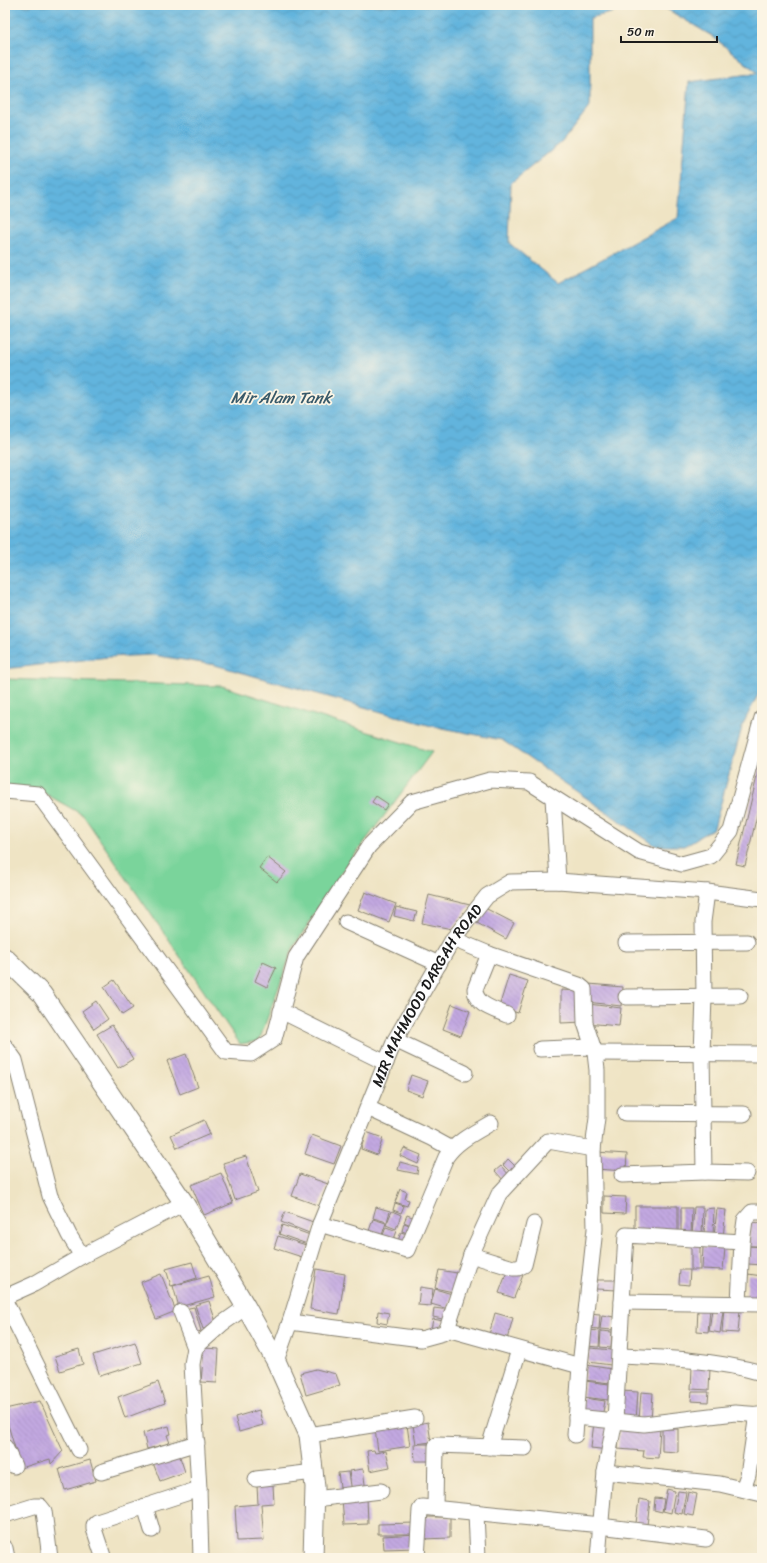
<svg xmlns="http://www.w3.org/2000/svg" width="767" height="1563" font-family="Sriracha,sans-serif">
<defs>
<pattern id="water-waves" width="16" height="10" patternUnits="userSpaceOnUse"><rect width="16" height="10" fill="#62b4dd"/><path d="M0 5q4-4 8 0t8 0" fill="none" stroke="#549abd"/></pattern>
<pattern id="building-back-hatch" width="6" height="6" patternUnits="userSpaceOnUse"><rect width="6" height="6" fill="#c2a8e1"/><path d="M-1 5l2 2M0 0l6 6M5-1l2 2" fill="none" stroke="#a690c0"/></pattern>
</defs>
<rect width="100%" height="100%" fill="#fcf5e5"/>
<filter id="ink" filterUnits="userSpaceOnUse"><feTurbulence type="fractalNoise" baseFrequency=".025" numOctaves="2"/><feDisplacementMap in="SourceGraphic" scale="8" xChannelSelector="R" yChannelSelector="G"/><feConvolveMatrix kernelMatrix="1 2 1 2 8 2 1 2 1" color-interpolation-filters="sRGB"/></filter>
<filter id="wash" filterUnits="userSpaceOnUse"><feTurbulence type="fractalNoise" baseFrequency=".012" numOctaves="4" result="noise"/><feDisplacementMap in="SourceGraphic" scale="16" xChannelSelector="R" yChannelSelector="G"/><feGaussianBlur stdDeviation="0.9" result="paint"/><feColorMatrix in="noise" values="0 0 0 0 0 0 0 0 0 0 0 0 0 0 0 0 0 1.4 0 .05"/><feComposite in="paint" operator="in"/></filter>
<g filter="url(#wash)">
<rect width="100%" height="100%" fill="#efe4c4"/>
<!-- green -->
<path fill="#7ad49b" stroke="#4b785c" d="M5 679 222 686 432 752 339 876 293 948 259 1041 240 1044 83 815 37 789 5 787Z"/>
<!-- water -->
<path fill="url(#water-waves)" stroke="#3f687c" d="M5 5H642L590 18V106L562 142 511 183 509 243 558 283 678 218 689 82 758 73 712 36 660 5H762V687L743 724 714 828 684 846H656L502 740 428 725 215 665 153 655 108 657 5 669Z"/>
<g id="blocks">
<!-- building -->
<g fill="url(#building-back-hatch)">
<path d="M761 760 762 794 745 866 736 864Z"/>
<path d="M376 796 388 804 384 810 372 802Z"/>
<path d="M267 857 286 872 277 882 259 868Z"/>
<path d="M365 892 396 904 389 922 358 910Z"/>
<path d="M429 895 470 905 452 929 422 923Z"/>
<path d="M396 907 417 912 414 921 394 916Z"/>
<path d="M485 908 514 923 506 939 477 923Z"/>
<path d="M263 962 276 968 267 987 255 981Z"/>
<path d="M509 975 528 981 518 1013 499 1007Z"/>
<path d="M114 980 133 1008 122 1015 104 987Z"/>
<path d="M589 984 623 987 621 1006 587 1002Z"/>
<path d="M561 990 580 991 584 1022 561 1023Z"/>
<path d="M96 1001 108 1019 94 1029 82 1011Z"/>
<path d="M452 1004 470 1011 461 1036 443 1029Z"/>
<path d="M588 1004 621 1008 619 1026 586 1023Z"/>
<path d="M112 1025 133 1059 118 1068 97 1034Z"/>
<path d="M186 1054 198 1087 180 1094 167 1061Z"/>
<path d="M411 1075 428 1081 422 1096 406 1090Z"/>
<path d="M204 1120 210 1134 177 1148 171 1135Z"/>
<path d="M366 1132 383 1138 377 1155 361 1149Z"/>
<path d="M312 1135 341 1146 334 1164 305 1154Z"/>
<path d="M404 1148 421 1155 418 1164 400 1156Z"/>
<path d="M596 1152 627 1154 626 1171 595 1169Z"/>
<path d="M246 1156 258 1192 235 1200 223 1163Z"/>
<path d="M508 1159 519 1170 513 1175 503 1165Z"/>
<path d="M400 1162 418 1167 417 1174 398 1170Z"/>
<path d="M501 1166 511 1177 505 1182 495 1171Z"/>
<path d="M221 1173 233 1203 204 1215 191 1185Z"/>
<path d="M300 1174 328 1184 320 1206 292 1196Z"/>
<path d="M400 1189 407 1192 405 1199 409 1200 407 1206 395 1202Z"/>
<path d="M604 1196 626 1197 625 1214 604 1213Z"/>
<path d="M395 1203 404 1206 401 1213 393 1210Z"/>
<path d="M635 1206H678V1235L635 1234Z"/>
<path d="M376 1207 390 1211 387 1222 373 1218Z"/>
<path d="M694 1207H703L702 1236 692 1235Z"/>
<path d="M681 1208H692L691 1234H681Z"/>
<path d="M714 1208 713 1236H704L705 1209Z"/>
<path d="M717 1209 726 1210 723 1237 714 1236Z"/>
<path d="M392 1211 401 1215 396 1229 386 1225Z"/>
<path d="M285 1212 316 1223 312 1234 281 1222Z"/>
<path d="M407 1215 415 1218 413 1226 404 1222Z"/>
<path d="M373 1219 386 1223 382 1235 369 1231Z"/>
<path d="M750 1222 762 1223V1246H749Z"/>
<path d="M404 1223 412 1226 410 1234 402 1231Z"/>
<path d="M282 1225 313 1236 310 1245 279 1234Z"/>
<path d="M386 1227 397 1231 394 1239 383 1235Z"/>
<path d="M401 1232 410 1235 407 1244 398 1241Z"/>
<path d="M278 1236 309 1246 305 1258 274 1248Z"/>
<rect x="691" y="1244" width="9" height="26"/>
<path d="M749 1246 762 1247V1265L748 1264Z"/>
<path d="M703 1247 725 1248 723 1270 702 1269Z"/>
<path d="M192 1262 197 1278 171 1286 166 1269Z"/>
<path d="M316 1269 345 1274 339 1314 310 1309Z"/>
<path d="M508 1269 523 1275 514 1298 499 1293Z"/>
<path d="M439 1270 457 1273 453 1292 435 1288Z"/>
<path d="M680 1270H690L689 1285 679 1284Z"/>
<path d="M161 1274 176 1311 156 1319 141 1282Z"/>
<path d="M748 1274 762 1276V1301L746 1300Z"/>
<path d="M209 1276 215 1297 179 1307 173 1286Z"/>
<path d="M597 1280H618V1290L596 1289Z"/>
<path d="M420 1287 433 1289 431 1306 418 1305Z"/>
<path d="M435 1289 452 1294 448 1309 431 1304Z"/>
<path d="M209 1301 217 1325 203 1329 195 1305Z"/>
<path d="M194 1307 201 1331 191 1334 184 1309Z"/>
<path d="M434 1308 449 1310 447 1320 433 1317Z"/>
<path d="M698 1308 710 1309 708 1332 697 1331Z"/>
<path d="M724 1308 740 1310 738 1333 722 1332Z"/>
<path d="M712 1309 723 1311 720 1333 709 1331Z"/>
<path d="M378 1311 389 1313 387 1324 377 1322Z"/>
<path d="M495 1313 513 1318 506 1343 488 1338Z"/>
<path d="M588 1313 600 1314 599 1329 587 1328Z"/>
<path d="M602 1315 614 1317 612 1330 600 1329Z"/>
<path d="M433 1319 443 1321 440 1332 431 1330Z"/>
<path d="M588 1330 600 1331 599 1347 586 1346Z"/>
<path d="M601 1331 612 1332 611 1348 600 1347Z"/>
<path d="M135 1342 142 1363 100 1376 93 1355Z"/>
<path d="M204 1348 219 1349 217 1383 201 1382Z"/>
<path d="M590 1348 613 1350 611 1365 588 1362Z"/>
<path d="M79 1349 83 1364 60 1371 55 1356Z"/>
<path d="M586 1365 612 1369 610 1383 584 1380Z"/>
<path d="M692 1367 710 1368 709 1390 691 1389Z"/>
<path d="M316 1369 336 1374 340 1385 306 1395 300 1373Z"/>
<path d="M585 1381 609 1384 608 1400 583 1397Z"/>
<path d="M158 1382 165 1403 125 1418 118 1397Z"/>
<path d="M620 1391 638 1392 636 1421 619 1420Z"/>
<path d="M641 1392 653 1393 651 1421 639 1420Z"/>
<path d="M692 1392H709L708 1402 691 1401Z"/>
<path d="M584 1398 605 1401 602 1417 581 1414Z"/>
<path d="M40 1401 63 1451 51 1464 50 1459 21 1468 5 1415V1409Z"/>
<path d="M259 1410 263 1425 239 1432 235 1417Z"/>
<path d="M428 1422 431 1442 416 1444 413 1425Z"/>
<path d="M594 1422 611 1423 609 1450 591 1448Z"/>
<path d="M620 1424 660 1428 658 1458 643 1457 644 1451 618 1449Z"/>
<path d="M407 1425 410 1446 378 1451 375 1429Z"/>
<path d="M169 1426 171 1434 167 1435 170 1443 147 1449 143 1433Z"/>
<path d="M662 1429H678V1452L662 1451Z"/>
<path d="M414 1444H430V1461H415Z"/>
<path d="M374 1450 375 1453 386 1451 390 1467 370 1471 367 1451Z"/>
<path d="M179 1454 185 1472 160 1481 153 1463Z"/>
<path d="M90 1460 96 1481 65 1490 59 1469Z"/>
<path d="M363 1469 366 1492 352 1493 349 1471Z"/>
<path d="M348 1472 351 1493 341 1495 338 1473Z"/>
<path d="M273 1485 274 1503 261 1504 264 1540 237 1541 235 1506 258 1504 257 1486Z"/>
<path d="M667 1489 675 1491 671 1513 663 1511Z"/>
<path d="M678 1491 686 1492 682 1514 674 1512Z"/>
<path d="M688 1492 697 1494 693 1516 684 1514Z"/>
<path d="M367 1497 368 1524 344 1525 342 1498Z"/>
<path d="M655 1498 664 1499 662 1512 654 1510Z"/>
<path d="M639 1499 650 1501 647 1525 636 1523Z"/>
<path d="M422 1517H450V1538L422 1539Z"/>
<path d="M415 1523V1534H378V1524Z"/>
<path d="M417 1534V1548L384 1549 383 1536Z"/>
</g>
</g>
</g>
<g filter="url(#ink)">
<use href="#blocks" fill-opacity="0" stroke="#868070" stroke-width="1"/>
<g fill="none" stroke-linecap="round" stroke-linejoin="round">
<!-- minor casing -->
<g stroke="#868070" stroke-width="17">
<g id="minor">
<path d="M5 791 38 794 226 1052 251 1054 274 1039 296 957 369 846 412 802 490 780 529 782 639 852 682 864 711 856 731 831 762 718"/>
<path d="M553 798 558 881"/>
<path d="M346 922 439 964"/>
<path d="M453 939 489 954 579 985 584 989 585 1023 595 1053 597 1070V1118L593 1149 595 1229 580 1366 575 1435"/>
<path d="M626 943 747 942"/>
<path d="M489 954 475 989C475 1005 493 1009 507 1015"/>
<path d="M626 997 740 996"/>
<path d="M281 1011 386 1063"/>
<path d="M395 1040 465 1073"/>
<path d="M5 1046 15 1060 50 1196 69 1235 82 1256"/>
<path d="M540 1049 593 1047"/>
<path d="M595 1053 762 1054"/>
<path d="M368 1108 432 1138 452 1149"/>
<path d="M625 1113 744 1114"/>
<path d="M704 1172 747 1173"/>
<path d="M622 1175 704 1172 702 1054 704 997 703 922 707 892"/>
<path d="M320 1224 407 1250 446 1157C457 1141 474 1133 491 1123"/>
<path d="M471 1255 513 1268H518L524 1265 534 1224"/>
<path d="M5 1297 34 1284 82 1256 184 1203"/>
<path d="M5 1301 79 1450"/>
<path d="M622 1302 762 1304"/>
<path d="M739 1303 742 1242 745 1220 752 1212H762"/>
<path d="M181 1312 195 1348"/>
<path d="M290 1322 421 1339 443 1333 447 1329 580 1366"/>
<path d="M447 1329 471 1255 499 1194 548 1141 593 1149"/>
<path d="M620 1356C668 1358 716 1360 762 1373"/>
<path id="s1" d="M276 1361 290 1322 320 1224 395 1040 453 939 487 896 510 882 558 881 707 892 762 899"/>
<path d="M576 1417 644 1424 735 1413 762 1415"/>
<path d="M309 1435 415 1418"/>
<path d="M5 1447 14 1466"/>
<path d="M489 1447 519 1350"/>
<path d="M101 1472 197 1443"/>
<path d="M605 1472 720 1484 762 1494"/>
<path d="M256 1479 314 1472"/>
<path d="M743 1489 748 1475 757 1414"/>
<path d="M315 1499 381 1491"/>
<path d="M145 1506 152 1530"/>
<path d="M435 1508 436 1446 437 1445 525 1448"/>
<path d="M476 1513 478 1558"/>
<path d="M5 1515 34 1506H40L44 1511 50 1558"/>
<path d="M600 1526 706 1539"/>
<path d="M5 1548 7 1558"/>
<path d="M103 1556 94 1529V1525L97 1522 199 1489"/>
<path d="M201 1558 199 1489 192 1364 195 1348 223 1323 246 1307"/>
<path d="M417 1558 420 1510 422 1507 601 1525"/>
<path d="M598 1558 605 1472 615 1420 626 1235 742 1242"/>
</g>
</g>
<!-- major casing -->
<g stroke="#868070" stroke-width="21">
<path id="major" d="M5 958 42 994 184 1203 246 1307 276 1361 309 1435 315 1487 313 1558"/>
</g>
<!-- minor -->
<use href="#minor" stroke="#fff" stroke-width="15"/>
<!-- major -->
<use href="#major" stroke="#fff" stroke-width="19"/>
</g>
</g>
<g text-anchor="middle" dominant-baseline="central" stroke-width="3.5" stroke-linejoin="round" paint-order="stroke">
<!-- street labels -->
<g font-size="15" fill="#1c1c1c" stroke="#fcf5e5">
<text stroke="none"><textPath href="#s1" startOffset="397">MIR MAHMOOD DARGAH ROAD</textPath></text>
</g>
<!-- water labels -->
<g font-size="16" font-style="italic" fill="#385969" stroke="#fcf5e5">
<text x="281" y="397">Mir Alam Tank</text>
</g>
</g>
<!-- margin -->
<rect width="767" height="1563" fill="none" stroke="#fcf5e5" stroke-width="20"/>
<!-- scale -->
<path d="M621 36v6h96v-6" fill="none" stroke="#1c1c1c" stroke-width="2"/>
<text x="627" y="36" font-size="12" fill="#1c1c1c" stroke="#fcf5e5" stroke-width="3" paint-order="stroke">50 m</text>
</svg>
